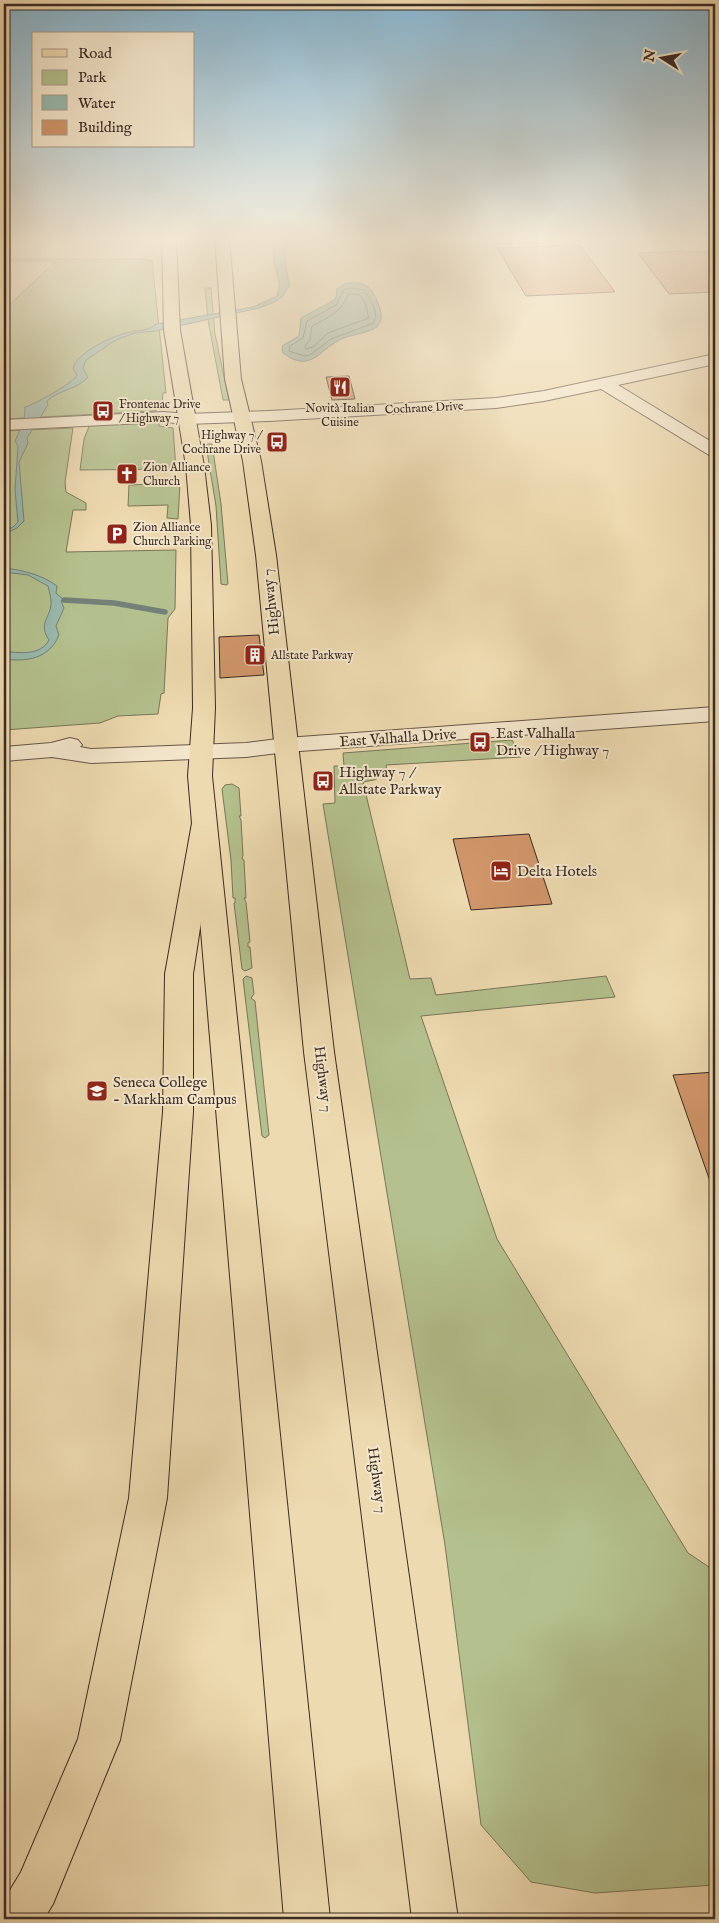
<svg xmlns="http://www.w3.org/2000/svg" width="719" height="1923" font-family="'IM FELL English',serif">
<rect width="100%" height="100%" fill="#eedab0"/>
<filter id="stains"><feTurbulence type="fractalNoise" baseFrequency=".004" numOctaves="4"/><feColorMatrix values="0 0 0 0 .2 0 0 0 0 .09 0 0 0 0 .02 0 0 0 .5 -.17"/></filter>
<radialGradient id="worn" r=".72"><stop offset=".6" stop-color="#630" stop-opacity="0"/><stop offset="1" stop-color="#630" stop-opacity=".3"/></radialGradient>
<!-- green -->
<g fill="#b4c18e" stroke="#78765a">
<path d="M4 259H142L152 261 166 393H163L162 404 157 405 156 411 4 419V310L56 261H4Z"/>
<path d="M205 288H211L215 334 229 400H223L208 320Z"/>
<path d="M159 422V426L173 428 176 469 80 470 84 439 90 424Z"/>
<path d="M73 428 65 482 66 492 86 503V510H73L66 552 176 550 175 609 168 618 164 693 161 694 158 714 118 716 100 723 4 730V431Z"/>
<path d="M208 444H212L221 504 228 584 226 585 221 584 216 506 206 445Z"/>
<path d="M180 483 178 519 167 518 168 505 128 506 129 485Z"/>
<path d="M512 740 521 757 386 765 387 774 374 780 363 782 410 979 431 978 436 995 606 976 615 997 421 1016 497 1239 688 1553 715 1571V1885L595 1893 531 1882 481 1825 445 1545 323 804 335 803 334 766H344L343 753Z"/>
<path d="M232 784 239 788 241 816H239L241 820 243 855 242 859 244 860 246 898H244L246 902 250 942 248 943V947H250L252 968 245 971 242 969 234 903H235V898H233L231 860 222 789 225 785Z"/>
<path d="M246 976 252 978 254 994 251 998 255 1001 269 1135 265 1138 262 1136 243 979Z"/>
</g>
<!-- water -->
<g fill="#99baaf" stroke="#738178">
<path d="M277 238H289L284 251 289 286 283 296 275 302 259 308 156 331 135 333 116 340 86 360 83 368 88 377C78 389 59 390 47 401L48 405 27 438 28 443 19 462 24 521 17 528 4 534V531L13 527 18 522 15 490 18 446 15 441 24 421 25 407C33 405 74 383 77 375L73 369C75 353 114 335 130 332 140 330 148 331 156 324L253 307 277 296 280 285 273 259Z"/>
<path d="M346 283C352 283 361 282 367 286 374 291 383 311 381 320 381 322 378 325 377 327 367 333 355 334 344 338 320 347 312 375 283 353L282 346 299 336 301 318 333 301 336 297 337 289Z"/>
<path d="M4 568C23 570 42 575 57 586L56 593 64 600 61 601 64 608 56 626 59 635C49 659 27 662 4 659V651C18 653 41 656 49 640 37 623 52 616 51 602 51 597 49 591 48 586L28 575 4 572Z"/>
</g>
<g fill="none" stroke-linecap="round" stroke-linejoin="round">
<!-- shore -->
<g stroke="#6a726a" stroke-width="1">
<path d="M354 288 364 290C371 300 379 311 374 323L331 339 310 355 304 356 289 351 290 346 303 338 307 321 336 305 344 290Z"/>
<path d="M354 294 360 295 365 303 369 318 328 333 313 347 306 349 305 346 310 340 312 326C327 318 342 312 348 295Z"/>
</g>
<!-- stream -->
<path stroke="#738178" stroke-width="5.5" d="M64 600 114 603 165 612"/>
</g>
<!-- building -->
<g fill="#d1976b" stroke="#3b2b25">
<path d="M580 245 615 292 526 296 497 248Z"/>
<path d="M683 251 684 253 715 251V292L669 294 638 253Z"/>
<path d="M349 376 355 399 332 400 326 377Z"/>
<path d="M259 635 264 675 220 678 219 637Z"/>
<path d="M529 834 552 904 471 910 453 839Z"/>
<path d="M715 1072V1187H712L673 1075Z"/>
</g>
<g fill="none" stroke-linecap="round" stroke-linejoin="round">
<!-- minor casing -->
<g stroke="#685748" stroke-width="2">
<g id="minor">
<path d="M715 354V364L618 385 715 444V456L709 455 601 389 544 401 496 408 269 421 187 424 164 422 4 430V420L164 412 187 414 269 411 496 398 544 391Z"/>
<path d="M715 707V721L286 752 246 757 91 763 52 757 4 761V747L51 743 70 738 78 740 82 745 80 747 91 749 246 743 286 738Z"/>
</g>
</g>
<!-- major casing -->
<g stroke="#3b2b25" stroke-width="2">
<g id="major">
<path d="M162 238H176L180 330 204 466 211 525 215 708 212 776 330 1919H284L188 776 193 708 191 525 186 466 164 330Z"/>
<path d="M215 238H229L241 379 261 461 276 555 334 1052 458 1919H412L304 1052 256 555 243 461 225 379Z"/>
</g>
</g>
<!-- highway casing -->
<g stroke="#3b2b25" stroke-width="2">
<path id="highway" d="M204 816 213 818 216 823 193 974V1112L167 1498 120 1740 53 1904 44 1919H4V1900L21 1872 78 1739 129 1498 163 1112 165 974 192 823 195 818Z"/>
</g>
<!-- minor -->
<use href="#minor" fill="#f4e7cc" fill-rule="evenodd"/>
<!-- major -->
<use href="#major" fill="#eedab0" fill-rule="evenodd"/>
<!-- highway -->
<use href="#highway" fill="#eedab0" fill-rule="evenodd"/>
</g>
<!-- sky -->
<linearGradient id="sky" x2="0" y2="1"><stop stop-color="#88b6d1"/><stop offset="0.47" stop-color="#f7eedb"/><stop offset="1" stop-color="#f7eedb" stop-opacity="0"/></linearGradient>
<rect width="719" height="508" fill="url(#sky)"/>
<!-- icons -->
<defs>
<g id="restaurant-square" transform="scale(1.125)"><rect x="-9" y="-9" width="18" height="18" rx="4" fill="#8f2418" stroke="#f4e7cc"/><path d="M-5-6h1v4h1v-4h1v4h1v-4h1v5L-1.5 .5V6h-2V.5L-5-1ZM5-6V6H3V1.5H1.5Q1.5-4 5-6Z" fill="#fff"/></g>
<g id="bus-square" transform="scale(1.125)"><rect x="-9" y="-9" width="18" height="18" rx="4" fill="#8f2418" stroke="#f4e7cc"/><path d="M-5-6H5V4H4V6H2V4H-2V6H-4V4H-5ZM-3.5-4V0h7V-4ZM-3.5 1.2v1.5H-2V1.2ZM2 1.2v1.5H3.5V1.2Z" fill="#fff"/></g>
<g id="church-square" transform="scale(1.125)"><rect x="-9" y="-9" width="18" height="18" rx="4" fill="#8f2418" stroke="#f4e7cc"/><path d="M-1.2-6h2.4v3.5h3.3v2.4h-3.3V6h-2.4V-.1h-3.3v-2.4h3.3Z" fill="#fff"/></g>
<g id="parking-square" transform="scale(1.125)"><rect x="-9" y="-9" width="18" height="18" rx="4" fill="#8f2418" stroke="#f4e7cc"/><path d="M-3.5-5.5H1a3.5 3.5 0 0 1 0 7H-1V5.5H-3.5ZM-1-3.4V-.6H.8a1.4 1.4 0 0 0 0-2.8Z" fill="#fff"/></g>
<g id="building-square" transform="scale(1.125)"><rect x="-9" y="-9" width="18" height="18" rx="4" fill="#8f2418" stroke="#f4e7cc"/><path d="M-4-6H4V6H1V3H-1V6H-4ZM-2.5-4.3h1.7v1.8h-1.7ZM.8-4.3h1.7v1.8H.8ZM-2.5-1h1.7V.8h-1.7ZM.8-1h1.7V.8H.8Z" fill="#fff"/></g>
<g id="hotel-square" transform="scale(1.125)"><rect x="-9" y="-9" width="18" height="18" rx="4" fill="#8f2418" stroke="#f4e7cc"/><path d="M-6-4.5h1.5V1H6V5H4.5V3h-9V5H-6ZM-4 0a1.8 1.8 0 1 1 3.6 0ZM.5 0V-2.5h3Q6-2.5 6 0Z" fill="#fff"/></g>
<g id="university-square" transform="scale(1.125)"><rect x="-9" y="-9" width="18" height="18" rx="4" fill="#8f2418" stroke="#f4e7cc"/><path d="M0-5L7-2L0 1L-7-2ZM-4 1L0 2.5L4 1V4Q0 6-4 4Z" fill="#fff"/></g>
</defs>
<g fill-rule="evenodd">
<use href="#restaurant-square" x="340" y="387"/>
<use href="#bus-square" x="103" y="411"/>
<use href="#bus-square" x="277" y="442"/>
<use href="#church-square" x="127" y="474"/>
<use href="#parking-square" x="117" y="534"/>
<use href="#building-square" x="255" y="655"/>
<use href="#bus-square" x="480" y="742"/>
<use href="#bus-square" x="323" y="781"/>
<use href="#hotel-square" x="501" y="871"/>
<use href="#university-square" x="97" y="1091"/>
</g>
<g text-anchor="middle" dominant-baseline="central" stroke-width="4" stroke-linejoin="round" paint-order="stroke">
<!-- far-poi labels -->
<g font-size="12" fill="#3b2b25" stroke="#f4e7cc" text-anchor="start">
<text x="119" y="404">Frontenac Drive<tspan x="119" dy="14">/ Highway 7</tspan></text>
<text x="340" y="408" text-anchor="middle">Novità Italian<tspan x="340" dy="14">Cuisine</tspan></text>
<text x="261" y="435" text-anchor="end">Highway 7 /<tspan x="261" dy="14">Cochrane Drive</tspan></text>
<text x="143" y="467">Zion Alliance<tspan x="143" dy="14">Church</tspan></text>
<text x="133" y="527">Zion Alliance<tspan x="133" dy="14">Church Parking</tspan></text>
<text x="271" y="655">Allstate Parkway</text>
</g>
<!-- far-street labels -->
<g font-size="12" fill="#3b2b25" stroke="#f4e7cc">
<text transform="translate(424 408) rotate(-3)">Cochrane Drive</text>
</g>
<!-- street labels -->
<g font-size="15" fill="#3b2b25" stroke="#f4e7cc">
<text transform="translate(271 602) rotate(-96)">Highway 7</text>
<text transform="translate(398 738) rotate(-4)">East Valhalla Drive</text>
<text transform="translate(323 1079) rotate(83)">Highway 7</text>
<text transform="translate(377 1480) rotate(82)">Highway 7</text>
</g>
<!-- poi labels -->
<g font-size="15" fill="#3b2b25" stroke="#f4e7cc" text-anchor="start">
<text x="496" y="733">East Valhalla<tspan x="496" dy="17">Drive / Highway 7</tspan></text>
<text x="339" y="772">Highway 7 /<tspan x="339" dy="17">Allstate Parkway</tspan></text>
<text x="517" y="871">Delta Hotels</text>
<text x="113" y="1082">Seneca College<tspan x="113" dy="17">- Markham Campus</tspan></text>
</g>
</g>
<!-- margin -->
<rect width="719" height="1923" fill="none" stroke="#eedab0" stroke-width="20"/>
<rect x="5" y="5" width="709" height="1913" fill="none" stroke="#3b2b25" stroke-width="2.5"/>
<rect x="10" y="10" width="699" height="1903" fill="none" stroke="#3b2b25"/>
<!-- legend -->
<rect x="32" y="32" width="162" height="115" fill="#f4e7cc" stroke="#aa9c89"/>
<rect x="42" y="49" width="25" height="8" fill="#eedab0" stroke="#aa9c89"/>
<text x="78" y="58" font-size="15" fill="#3b2b25">Road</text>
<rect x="42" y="70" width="25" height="15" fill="#b4c18e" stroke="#aa9c89"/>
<text x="78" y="82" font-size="15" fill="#3b2b25">Park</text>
<rect x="42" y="95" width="25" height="15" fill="#99baaf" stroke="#aa9c89"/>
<text x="78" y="108" font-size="15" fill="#3b2b25">Water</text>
<rect x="42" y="120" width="25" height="15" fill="#d1976b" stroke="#aa9c89"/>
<text x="78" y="132" font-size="15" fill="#3b2b25">Building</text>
<!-- north arrow -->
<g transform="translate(662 58) rotate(281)" stroke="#f4e7cc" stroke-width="4" paint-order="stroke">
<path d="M0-4L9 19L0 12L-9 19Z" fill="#3b2b25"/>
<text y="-8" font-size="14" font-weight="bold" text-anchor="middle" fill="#3b2b25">N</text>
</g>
<rect width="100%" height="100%" filter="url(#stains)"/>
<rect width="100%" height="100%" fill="url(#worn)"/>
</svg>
